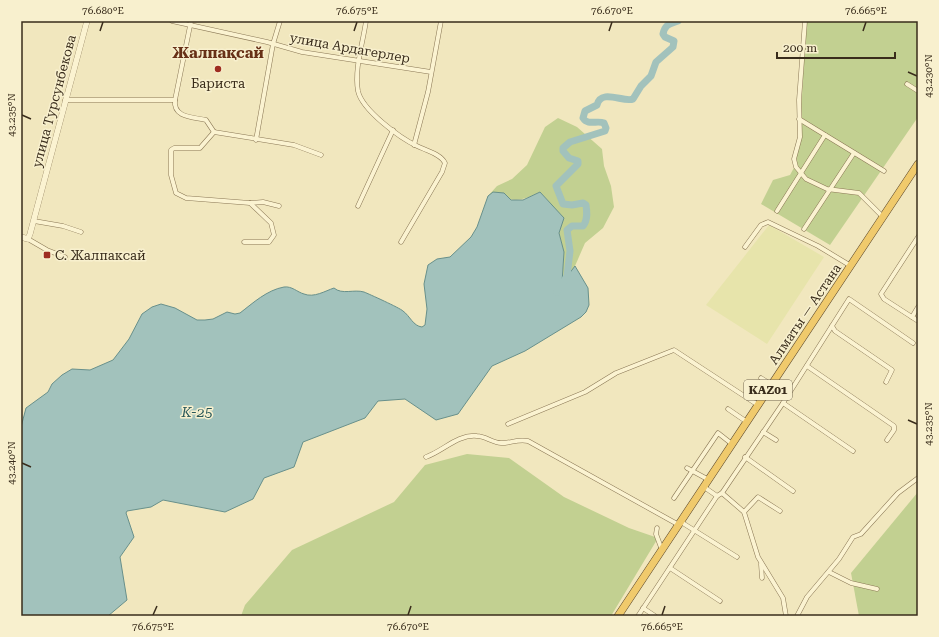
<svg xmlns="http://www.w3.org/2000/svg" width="939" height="637" font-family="'Roboto Serif',serif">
<rect width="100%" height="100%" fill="#f1e7be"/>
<!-- farmland -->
<path fill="#e7e4ab" d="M769 225 824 257 767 344 706 305Z"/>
<!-- green -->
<g fill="#c2d091">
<path d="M806 21H918V117L830 245 761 204 773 180 790 175 796 164 802 96Z"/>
<path d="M558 118 577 127 602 149 604 166 611 186 614 207 603 228 585 243 575 266 562 284 564 253 552 205 540 192C519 202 515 202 493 193L488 196 497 186 512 179 527 165 545 127Z"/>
<path d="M467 454 509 458 564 497 629 528 658 538 611 616H241L245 605 292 550 394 502 425 465Z"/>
<path d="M918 492V616H859L851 573Z"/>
</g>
<!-- water -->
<path fill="#a2c2bc" stroke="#68908b" d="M493 192 504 193 511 200H523L540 192 564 218 559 233 564 252 562 283 575 266 588 288 589 305 586 312 581 317 525 351 492 366 458 414 436 420 405 399 378 401 365 418 303 442 294 467 264 478 253 499 225 512 163 500 151 507 127 511 126 513 134 537 120 557 127 600 108 616H21V427L26 408 48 392 52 384 62 375 72 369 90 370 113 360 129 339 142 314 152 307 161 304 175 308 197 320H205L213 319 227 312 235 314 240 313C253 303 267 290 284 287 292 286 297 292 304 294 314 298 325 291 334 288 342 295 354 289 364 292 369 294 400 308 403 311 410 316 413 326 422 327L425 325 427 309 424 284 428 265 437 259 450 257 471 237 477 227 488 196Z"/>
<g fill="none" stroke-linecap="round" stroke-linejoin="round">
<!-- river -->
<path stroke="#a2c2bc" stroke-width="7" d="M557 292 567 276 570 251 567 230 572 226H583C588 220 587 212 586 205L583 203 572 205 563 204 556 186 578 164V161L569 158 563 151V148L570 142 605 131 606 128 604 123C597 120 588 126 583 118L585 111 597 105C601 88 624 103 633 99L641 86 651 76 656 62 673 47 674 41 665 37 663 34C665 24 670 24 678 21"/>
<!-- minor casing -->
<g stroke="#8a7755" stroke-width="5">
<g id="minor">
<path d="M172 21 267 42 302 52 431 72"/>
<path d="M191 21 175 100C173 118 193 117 206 120L214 132"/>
<path d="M366 21C363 43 354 69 358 91 362 110 400 138 417 146 425 150 441 154 445 163L442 172 401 242"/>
<path d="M805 21 799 100 800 137 794 159 796 167 806 179 827 189 859 193 883 217"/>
<path d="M907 84 918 91"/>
<path d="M65 100H175"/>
<path d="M799 119 884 171"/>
<path d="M214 132 200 148H174L171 150V175L176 193 186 198 250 203 263 202 279 206"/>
<path d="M214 132 294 145 321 155"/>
<path d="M256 140 273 44 280 21"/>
<path d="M414 145 428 92 441 21"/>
<path d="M358 206 393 130"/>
<path d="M777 211 825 135"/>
<path d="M34 221 63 226 81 232"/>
<path d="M804 229 854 153"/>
<path d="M918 237 881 294 884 299 918 321"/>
<path d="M28 239 47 250 65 257"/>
<path d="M244 242H269L274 235 271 223 250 203"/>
<path d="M745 247 761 225 768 222 818 246 851 266"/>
<path d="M912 317 918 307"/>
<path d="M832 326 835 331 892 370 886 382"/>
<path d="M807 366 894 426V430L887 440"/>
<path d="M761 378 772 385"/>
<path d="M783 403 853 451"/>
<path d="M728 409 747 422"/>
<path d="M508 424 585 392 616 373 674 350 758 405"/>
<path d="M763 432 776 440"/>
<path d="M426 457C443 451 458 434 477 436 485 436 493 443 501 443 512 443 517 439 528 441L679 525"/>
<path d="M745 457 793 491"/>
<path d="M687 468 709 480"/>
<path d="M704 487 717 496"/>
<path d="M722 493 744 512 758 557 783 598 786 616"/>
<path d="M674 498 718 433 732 444"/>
<path d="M744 512 758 497 780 511"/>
<path d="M681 522 737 557"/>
<path d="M657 528 656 534 662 550"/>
<path d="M761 564 762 578"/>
<path d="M670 568 720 601"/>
<path d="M829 572 851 583 877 589"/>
<path d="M643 608 655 616"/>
<path d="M638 616 717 496 722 493 783 403 849 299 913 343"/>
<path d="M797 616 807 597 839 559 853 537 861 534 898 493 918 478"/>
</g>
</g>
<!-- tertiary casing -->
<g stroke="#8a7755" stroke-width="6">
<path id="tertiary" d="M21 237 28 239 30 234 87 21"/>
</g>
<!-- trunk casing -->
<g stroke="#58442a" stroke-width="8">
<path id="trunk" d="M618 616 918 164"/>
</g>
<!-- minor -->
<use href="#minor" stroke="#fbf3d1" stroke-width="4"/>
<!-- tertiary -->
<use href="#tertiary" stroke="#fbf3d1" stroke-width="5.5"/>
<!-- trunk -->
<use href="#trunk" stroke="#f0ca6c" stroke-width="7"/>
</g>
<!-- ticks -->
<path fill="none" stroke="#392c1b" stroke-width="1.5" d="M100 31 103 22M354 31 357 22M609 31 612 22M863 31 866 22M908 72 917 76M22 115 31 119M908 420 917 424M22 463 31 467M153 615 157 606M408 615 411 606M662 615 665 606"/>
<!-- markers -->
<g fill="#9e2d21" stroke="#f8f0ce" stroke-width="1.5">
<circle cx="218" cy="69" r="4"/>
<rect x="43" y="251" width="8" height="8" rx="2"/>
</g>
<g text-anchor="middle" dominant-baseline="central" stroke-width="3" stroke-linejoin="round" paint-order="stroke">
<!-- shield labels -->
<rect fill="#f8f0ce" stroke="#726751" stroke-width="1" x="744" y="380" width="48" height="20" rx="3"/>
<g font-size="12" font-weight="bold" fill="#392c1b">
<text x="768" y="390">KАZ01</text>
</g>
<!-- street labels -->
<g font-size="13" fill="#392c1b" stroke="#f8f0ce">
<text transform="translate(350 48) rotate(10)">улица Ардагерлер</text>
<text transform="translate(54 101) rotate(-75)">улица Турсунбекова</text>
<text transform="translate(805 314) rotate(-56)">Алматы — Астана</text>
</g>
<!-- poi labels -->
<g font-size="13" fill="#392c1b" stroke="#f8f0ce">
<text x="218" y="83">Бариста</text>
<text x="55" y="255" text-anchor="start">С. Жалпаксай</text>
</g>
<!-- water labels -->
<g font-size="14" font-style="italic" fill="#29585a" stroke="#f8f0ce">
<text x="197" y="412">К-25</text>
</g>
<!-- quarter labels -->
<g font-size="15" font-weight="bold" fill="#683117" stroke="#f8f0ce">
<text x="218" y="53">Жалпақсай</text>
</g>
</g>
<!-- border -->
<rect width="939" height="637" fill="none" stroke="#f8f0ce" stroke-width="44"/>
<!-- scale -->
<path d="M777 52v6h118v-6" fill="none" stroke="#392c1b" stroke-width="2"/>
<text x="783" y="52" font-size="12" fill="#392c1b" stroke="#f8f0ce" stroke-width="3" paint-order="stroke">200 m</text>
<rect x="22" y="22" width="895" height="593" fill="none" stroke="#392c1b" stroke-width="1.5"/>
<g font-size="10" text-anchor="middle" fill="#392c1b">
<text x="103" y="14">76.680°E</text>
<text x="357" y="14">76.675°E</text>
<text x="612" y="14">76.670°E</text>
<text x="866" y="14">76.665°E</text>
<text transform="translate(928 76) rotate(-90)" y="4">43.230°N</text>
<text transform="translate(11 115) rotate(-90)" y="4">43.235°N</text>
<text transform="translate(928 424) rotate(-90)" y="4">43.235°N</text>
<text transform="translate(11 463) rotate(-90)" y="4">43.240°N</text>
<text x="153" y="630">76.675°E</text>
<text x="408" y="630">76.670°E</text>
<text x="662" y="630">76.665°E</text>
</g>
</svg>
